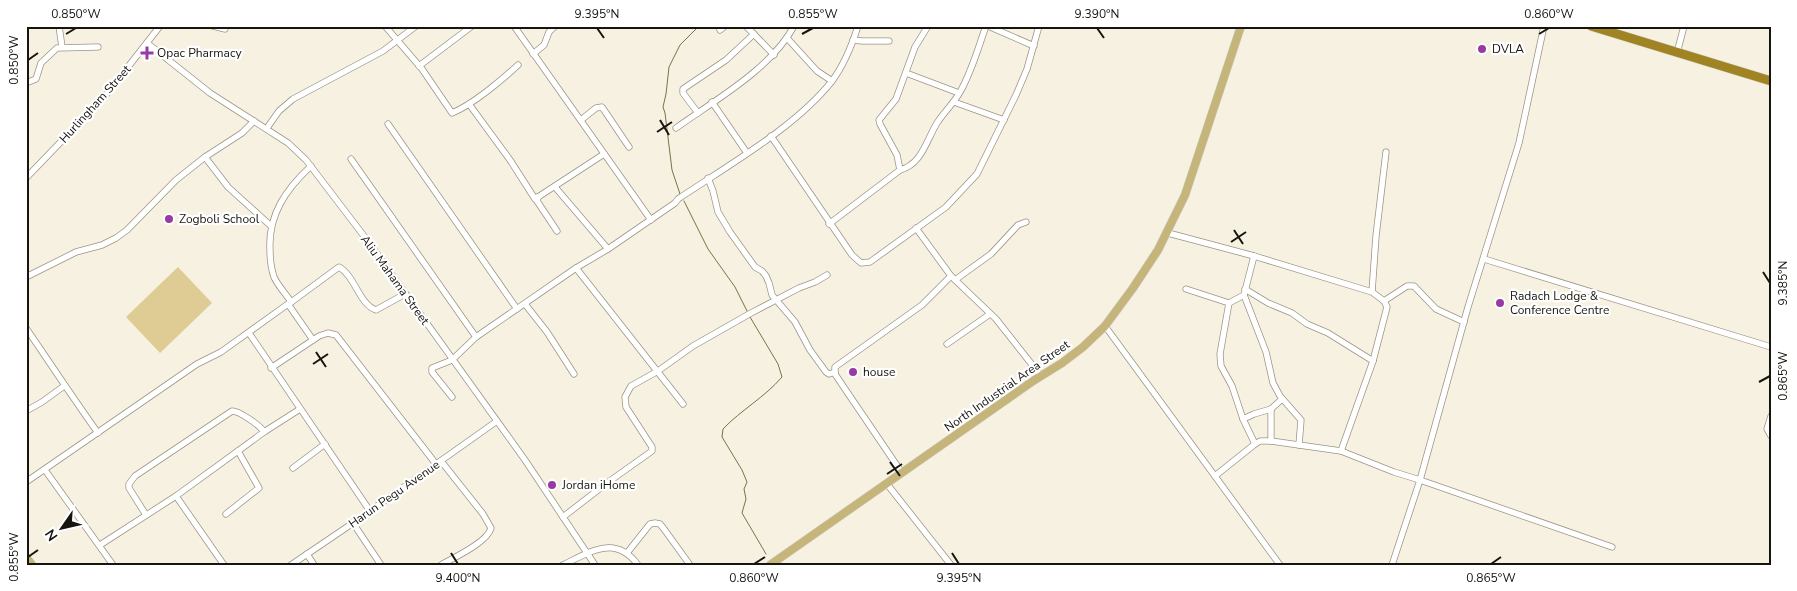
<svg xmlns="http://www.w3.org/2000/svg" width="1797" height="591" font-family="'Nunito Sans',sans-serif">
<rect width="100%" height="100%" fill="#f6f1e0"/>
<!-- green -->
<path fill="#dfcc95" d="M178 267 212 303 160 353 126 317Z"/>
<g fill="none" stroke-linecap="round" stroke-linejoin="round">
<!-- stream -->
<g stroke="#7e7148" stroke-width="1">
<path d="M680 194 672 170 665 113 663 107 666 94 669 67 680 45 699 26"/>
<path d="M684 201 708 249 735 287 748 313"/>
<path d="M750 317 778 364 782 377C765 397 741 410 723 429L722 437 742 470 747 482 744 489 746 499 742 513 766 554"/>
</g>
<!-- minor casing -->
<g stroke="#9b9586" stroke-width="7">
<g id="minor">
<path d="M59 26 62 47"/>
<path d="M213 26 225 29"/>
<path d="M385 26 422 69 452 113C472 105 502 80 518 65"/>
<path d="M514 26 651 220"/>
<path d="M746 26 774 55"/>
<path d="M988 26 1034 46"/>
<path d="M720 30 725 26"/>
<path d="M787 38 817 71 832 81"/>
<path d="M853 40 862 41H889"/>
<path d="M147 43 210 93 288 143 306 160 367 240 525 460 595 565"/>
<path d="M1677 53 1684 26"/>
<path d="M533 54 544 45 549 32 555 26"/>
<path d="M419 66 472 26"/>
<path d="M906 73 959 93"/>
<path d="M26 83 36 79 41 63 57 48 98 47"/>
<path d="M712 102 747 153"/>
<path d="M954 102 1004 120"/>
<path d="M469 104 510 160 535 199 538 197"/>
<path d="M698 113 683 93V89L726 60 754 34"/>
<path d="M581 120 596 108 602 107 629 147"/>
<path d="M254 121 242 133 205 157 228 187 271 226"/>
<path d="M388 124 517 309"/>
<path d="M267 128 279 111 293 99 383 51 416 26"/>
<path d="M676 128C715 100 771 69 794 26"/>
<path d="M771 136 852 255 861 263 870 262 946 207 977 174 1016 95 1027 69 1039 26"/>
<path d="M351 159 476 337"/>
<path d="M900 170C922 164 926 141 937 123 944 112 954 103 960 92 972 71 978 48 986 26"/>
<path d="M26 178 106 95 160 26"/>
<path d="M708 178 713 191 718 212 730 232 755 267 762 271 766 276 769 283 772 295 795 322 810 350 826 372 829 374 835 372"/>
<path d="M555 187 608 249"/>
<path d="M538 197 604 154"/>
<path d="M538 197 537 201 557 231"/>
<path d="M829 224 900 170 897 155 880 124 879 120 896 99 915 47 928 26"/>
<path d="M916 228 951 276 996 319 1041 376"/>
<path d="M1168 233 1254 256 1372 292 1384 301 1387 307 1373 361 1341 451"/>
<path d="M1484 259 1771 347"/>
<path d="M576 268 683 404"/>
<path d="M26 277 76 252 102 245 116 238 127 230 176 180 205 157"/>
<path d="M955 280 991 254 1018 225 1026 222"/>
<path d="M1186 289 1229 303 1244 295 1254 256"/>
<path d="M1245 289 1268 303 1292 313 1307 324 1328 333 1373 361"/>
<path d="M1372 292 1376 236 1386 152"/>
<path d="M1244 295 1266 352 1273 383 1280 396 1301 420 1299 445"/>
<path d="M1384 301 1407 286H1414L1436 309 1464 322"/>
<path d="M291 302C286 294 278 286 274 277 271 268 270 259 270 250 268 215 286 189 311 166"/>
<path d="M290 303 339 267C355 276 359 304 376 310L405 294"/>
<path d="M1229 303 1220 354 1221 366 1232 386 1243 419 1255 444"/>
<path d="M525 304 547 332 574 374"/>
<path d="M1105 326 1280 565"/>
<path d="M26 328C50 363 73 398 98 433"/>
<path d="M249 333 370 511"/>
<path d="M947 344 990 314"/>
<path d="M271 368 319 336 328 333 336 335 436 464"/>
<path d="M452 397 432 372V368L452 360 476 337 576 268 608 249 675 203 678 199C727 166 796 127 832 81 844 65 852 45 858 26"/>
<path d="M1271 409V441"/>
<path d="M26 411 42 402 64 386"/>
<path d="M1771 416 1767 429 1771 436"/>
<path d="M1243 419 1254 414 1271 409 1282 399"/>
<path d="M441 461 483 514 491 528C488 542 453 558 441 565"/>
<path d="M293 468 325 444"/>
<path d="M45 470 113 565"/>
<path d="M902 473 843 386 835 374V367L922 305 951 276"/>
<path d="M1215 476 1255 444 1260 441H1271L1341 451 1394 472 1420 480 1612 547"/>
<path d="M26 482 197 364 221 352 288 304 313 340"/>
<path d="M887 484 951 565"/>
<path d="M176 496 224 565"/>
<path d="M226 514 259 488 238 451"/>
<path d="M146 515 129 488V484L135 476 232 411C239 411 260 425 264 432"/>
<path d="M563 517 607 483 652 451V447L626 407 625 397 631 386 658 371 693 346 751 313 799 288 815 282 827 275"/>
<path d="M353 523 381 565"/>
<path d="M100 545 176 496 264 432 300 409"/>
<path d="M627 553 650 524 655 523 660 524 664 529 690 565"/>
<path d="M307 554 314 565"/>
<path d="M291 565 353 523 497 421"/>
<path d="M563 565C590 552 615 534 638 565"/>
<path d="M1392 565 1420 480 1468 307 1519 143 1544 26"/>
</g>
</g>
<!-- major casing -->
<g stroke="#d5d5d4" stroke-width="9">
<g id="major">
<path d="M26 557 32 565"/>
<path d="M770 565 1033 381 1062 363 1083 347 1105 326 1133 288 1158 250 1185 195 1241 26"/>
</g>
</g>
<!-- highway casing -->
<g stroke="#d5d5d4" stroke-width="10">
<path id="highway" d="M1591 26 1771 81"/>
</g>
<!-- minor -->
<use href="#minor" stroke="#fff" stroke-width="5.5"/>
<!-- major -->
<use href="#major" stroke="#c6b57b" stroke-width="8"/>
<!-- highway -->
<use href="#highway" stroke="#a08323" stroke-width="9"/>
</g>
<!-- ticks -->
<path fill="none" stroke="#17150f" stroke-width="2" d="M597 28 604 38M1097 28 1104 38M66 34 76 28M802 34 813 28M1539 34 1549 28M28 60 38 53M660 120 669 135M657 132 672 122M1234 230 1243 244M1231 242 1246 232M1763 272 1770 283M316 352 326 367M313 364 328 354M1759 382 1770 376M890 462 900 476M887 474 902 464M451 553 458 564M952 553 959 564M28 557 38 550M754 564 765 557M1491 564 1501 557"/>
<!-- markers -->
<g fill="#973aa3" stroke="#fff" stroke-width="2">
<circle cx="1482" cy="49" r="5"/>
<path d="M144.5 45.5h5v5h5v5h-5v5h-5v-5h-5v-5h5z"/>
<circle cx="169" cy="219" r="5"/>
<circle cx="1500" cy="303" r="5"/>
<circle cx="853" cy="372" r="5"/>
<circle cx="552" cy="485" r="5"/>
</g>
<g text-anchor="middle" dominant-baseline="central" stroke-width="4.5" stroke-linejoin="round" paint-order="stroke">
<!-- poi labels -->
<g font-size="12" fill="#17150f" stroke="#fff" text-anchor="start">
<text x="1492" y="49">DVLA</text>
<text x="157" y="53">Opac Pharmacy</text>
<text x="179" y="219">Zogboli School</text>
<text x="1510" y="296">Radach Lodge &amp;<tspan x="1510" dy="14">Conference Centre</tspan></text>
<text x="863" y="372">house</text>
<text x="562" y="485">Jordan iHome</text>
</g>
<!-- street labels -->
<g font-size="12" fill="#17150f" stroke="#fff">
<text transform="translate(95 104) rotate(-48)">Hurlingham Street</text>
<text transform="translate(395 280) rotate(54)">Aliu Mahama Street</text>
<text transform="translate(1007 386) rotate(-35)">North Industrial Area Street</text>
<text transform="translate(394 494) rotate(-35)">Harun Pegu Avenue</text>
</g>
</g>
<!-- border -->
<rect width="1797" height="591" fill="none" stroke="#ffffff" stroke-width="55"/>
<!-- north arrow -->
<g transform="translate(62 528) rotate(236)" stroke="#ffffff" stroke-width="4" paint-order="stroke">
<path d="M0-4L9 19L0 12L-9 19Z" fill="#17150f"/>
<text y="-8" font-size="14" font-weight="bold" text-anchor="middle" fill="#17150f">N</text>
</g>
<rect x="28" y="28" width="1742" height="536" fill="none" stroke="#17150f" stroke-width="2"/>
<g font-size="12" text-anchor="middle" fill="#17150f">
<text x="76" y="18">0.850°W</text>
<text x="597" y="18">9.395°N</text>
<text x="813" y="18">0.855°W</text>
<text x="1097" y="18">9.390°N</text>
<text x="1549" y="18">0.860°W</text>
<text transform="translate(14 60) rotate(-90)" y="4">0.850°W</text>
<text transform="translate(1783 283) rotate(-90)" y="4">9.385°N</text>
<text transform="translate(1783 376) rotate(-90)" y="4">0.865°W</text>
<text transform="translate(14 557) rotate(-90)" y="4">0.855°W</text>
<text x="458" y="582">9.400°N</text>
<text x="754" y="582">0.860°W</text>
<text x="959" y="582">9.395°N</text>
<text x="1491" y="582">0.865°W</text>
</g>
</svg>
